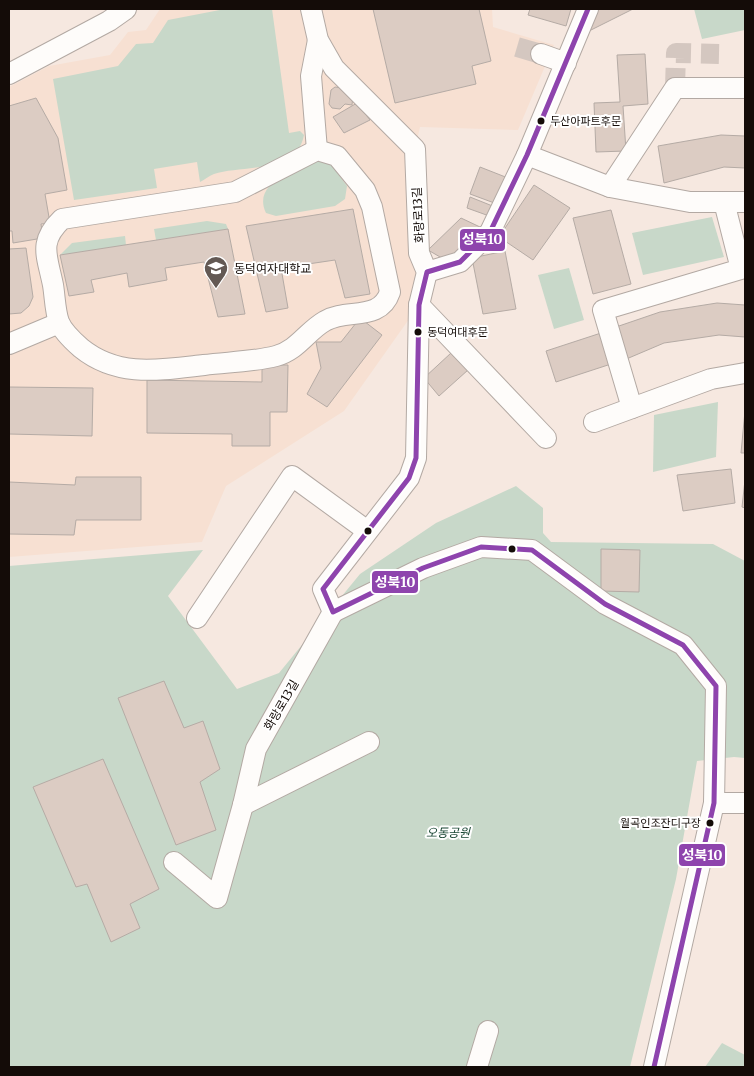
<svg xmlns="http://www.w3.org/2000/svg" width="754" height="1076" font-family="Merriweather,'Noto Sans KR',serif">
<rect width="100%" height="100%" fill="#f6e8e0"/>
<!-- built -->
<path fill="#f7e0d2" d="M160 9H492L493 27 554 45 518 130 420 127 415 149 419 305 344 411 226 486 202 542 9 557V87L49 66 110 55 128 32 146 30Z"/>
<!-- green -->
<g fill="#c8d8c9">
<path d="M225 9H272L289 133 300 131 304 135C297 174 242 165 214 174 209 176 204 180 200 182L197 162 154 169 157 188 74 200 53 79 118 66 136 44 153 43 168 20Z"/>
<path d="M694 9H745V30L702 39Z"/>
<path d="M320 158 328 160 347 186 345 199 335 206 276 216 266 213C251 182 298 169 320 158Z"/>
<path d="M712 217 724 257 643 275 632 233Z"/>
<path d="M207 221 226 224 228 229 156 240 154 229Z"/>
<path d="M125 236 126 245 60 255 72 243Z"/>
<path d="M569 268 584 320 554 329 538 275Z"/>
<path d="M718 402 716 457 653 472 654 415Z"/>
<path d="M516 486 543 508V533L551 542 713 544 745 561V758L734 757 697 761 676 879 630 1067H9V566L203 550 168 596 237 689 279 673 360 574 436 523Z"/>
<path d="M722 1043 745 1055V1067H705Z"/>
</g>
<!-- building -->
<g fill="#dcccc3" stroke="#b5aba5">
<path d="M373 9H479L491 61 472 66 476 84 395 103Z"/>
<path d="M530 9H571L566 26 528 15Z"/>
<path d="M596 9H633L587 32Z"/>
<path d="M645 54 648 104 623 106 626 151 596 152 594 103 620 102 617 55Z"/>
<path d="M335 87 343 88 353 95 352 105 345 104 340 109 332 108 329 104 331 90Z"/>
<path d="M36 98 58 138 67 190 45 194 50 223 41 224 43 238 13 243 12 231H9V106Z"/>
<path d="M357 103 370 120 344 133 333 117Z"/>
<path d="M721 135 745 136V168L724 167 664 183 658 146Z"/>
<path d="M480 167 508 178 497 204 470 194Z"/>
<path d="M534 185 570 208 533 260 499 237Z"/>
<path d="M470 197 495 207 492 217 467 208Z"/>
<path d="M353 209 370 294 345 298 335 260 281 268 288 308 266 312 246 226Z"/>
<path d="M611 210 631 284 593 294 573 218Z"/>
<path d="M461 218 480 227 447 261 428 250Z"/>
<path d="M228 229 245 314 218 317 204 262 165 268 167 280 129 287 127 273 91 280 94 292 69 296 60 255Z"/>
<path d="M26 248 33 297 29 306 21 313 9 314V249Z"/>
<path d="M505 251 516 309 483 314 472 258Z"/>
<path d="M717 303 745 305V337L719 335 664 343 624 360 616 327 660 312Z"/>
<path d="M360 318 382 335 327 407 307 394 321 368 316 342H341Z"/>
<path d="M601 333 611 364 556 382 546 351Z"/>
<path d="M451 353 468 370 439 396 424 378Z"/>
<path d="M262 365H288L287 412H270V446H232V434L147 433V380L262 382Z"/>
<path d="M9 387 93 388 92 436 9 434Z"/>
<path d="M745 411V453H741Z"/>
<path d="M731 469 735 503 683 511 677 475Z"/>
<path d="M76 477H141V520H76L74 535 9 534V482L75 485Z"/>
<path d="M745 480V508L742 507Z"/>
<path d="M601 549 640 550 639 592 601 591Z"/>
<path d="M164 681 184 728 203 721 220 769 200 782 216 830 176 845 118 698Z"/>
<path d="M103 759 159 889 130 904 140 928 111 942 87 884 76 887 33 787Z"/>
</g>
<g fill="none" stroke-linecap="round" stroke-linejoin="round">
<!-- minor-tunnel -->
<g stroke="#d4c7c0" stroke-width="20" stroke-dasharray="20 10" stroke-linecap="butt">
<path d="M517 47 541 54"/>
<path d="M675 88 676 53 719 54"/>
</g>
<!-- minor casing -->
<g stroke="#b3a9a3" stroke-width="22">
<g id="minor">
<path d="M311 9 318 40 334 68 415 149 419 253 427 272 419 305 416 458 409 478 323 589 333 612"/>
<path d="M541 54 566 63"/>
<path d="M9 74 109 21 126 9"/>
<path d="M317 150 337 156 365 190 372 207 390 292C380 322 347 308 325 321 307 331 298 350 276 356 253 362 227 362 204 365 160 370 118 378 81 348 73 341 63 332 59 322 55 311 55 297 53 285 47 255 38 242 62 219L235 192Z"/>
<path d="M317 150 311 76 318 40"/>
<path d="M527 155 610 187 690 202H745"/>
<path d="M610 187 675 88H745"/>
<path d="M427 272 460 262 490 232 527 155 588 9"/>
<path d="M419 305 546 438"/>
<path d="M9 344 59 323"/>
<path d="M632 408 603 310 741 269 724 202"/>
<path d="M594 422 711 379 745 373"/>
<path d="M333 612 423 568 481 547 532 550 605 604 683 645 716 686 714 803 654 1067"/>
<path d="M197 618 292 476 366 530"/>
<path d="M714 803H745"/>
<path d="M243 805 369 742"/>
<path d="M174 862 217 898 243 805 256 749 333 612"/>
<path d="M477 1067 488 1031"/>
</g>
</g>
<!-- minor -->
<use href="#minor" stroke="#fefcfa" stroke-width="20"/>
<!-- bus-1 casing -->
<g stroke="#fff" stroke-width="9">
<path id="bus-1" d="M588 9 527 155 490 232 460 262 427 272 419 305 416 458 409 478 323 589 333 612 423 568 481 547 532 550 605 604 683 645 716 686 714 803 654 1067"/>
</g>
<!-- bus-1 -->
<use href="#bus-1" stroke="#8e44ad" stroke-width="5"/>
</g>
<!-- icons -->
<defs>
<g id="university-pin" transform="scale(1.25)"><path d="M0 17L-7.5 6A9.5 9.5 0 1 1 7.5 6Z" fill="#635954" stroke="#fff"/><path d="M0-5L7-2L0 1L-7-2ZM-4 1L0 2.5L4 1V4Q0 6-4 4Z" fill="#fff"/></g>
</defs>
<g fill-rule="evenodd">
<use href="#university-pin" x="216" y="268"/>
</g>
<!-- markers -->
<g fill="#140c08" stroke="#fff" stroke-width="2">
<circle cx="541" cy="121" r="4.5"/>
<circle cx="418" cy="332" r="4.5"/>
<circle cx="368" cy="531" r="4.5"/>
<circle cx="512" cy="549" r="4.5"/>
<circle cx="710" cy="823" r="4.5"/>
</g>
<g text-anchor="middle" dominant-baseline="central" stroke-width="4" stroke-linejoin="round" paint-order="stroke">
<!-- bus labels -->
<g font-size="11" fill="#140c08" stroke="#fff" text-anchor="start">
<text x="550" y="121">두산아파트후문</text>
<text x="427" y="332">동덕여대후문</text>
<text x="701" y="823" text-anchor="end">월곡인조잔디구장</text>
</g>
<!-- street labels -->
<g font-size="12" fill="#140c08" stroke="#fff">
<text transform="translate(418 215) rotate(-93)">화랑로13길</text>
<text transform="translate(281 705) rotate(-60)">화랑로13길</text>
</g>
<!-- poi labels -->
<g font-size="12" fill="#140c08" stroke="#fff" text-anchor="start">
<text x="234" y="268">동덕여자대학교</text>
</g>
<!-- park labels -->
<g font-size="12" font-style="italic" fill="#164431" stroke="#fff">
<text x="448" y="832">오동공원</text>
</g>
</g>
<g stroke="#fff" stroke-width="2">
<rect x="459" y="228" width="47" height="24" rx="5" fill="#8e44ad"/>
<rect x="371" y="570" width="48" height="24" rx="5" fill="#8e44ad"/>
<rect x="678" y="843" width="48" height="24" rx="5" fill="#8e44ad"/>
</g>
<g font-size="14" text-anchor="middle" font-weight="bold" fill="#fff">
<text x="482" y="244">성북10</text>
<text x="395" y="587">성북10</text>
<text x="702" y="860">성북10</text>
</g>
<!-- border -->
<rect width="754" height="1076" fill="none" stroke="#140c08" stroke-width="20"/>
</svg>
